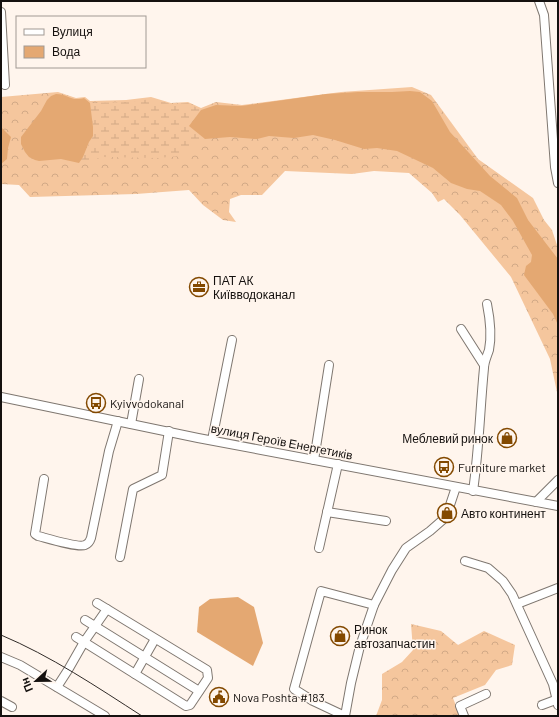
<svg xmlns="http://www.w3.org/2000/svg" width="559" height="717" font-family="Barlow,sans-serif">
<defs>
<pattern id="forest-crowns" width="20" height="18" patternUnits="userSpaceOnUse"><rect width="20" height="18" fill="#f5c69d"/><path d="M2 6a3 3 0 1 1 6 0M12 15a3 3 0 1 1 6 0" fill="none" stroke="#d1a986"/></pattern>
<pattern id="wetland-marsh" width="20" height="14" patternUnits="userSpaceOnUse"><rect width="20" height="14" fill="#f5c69d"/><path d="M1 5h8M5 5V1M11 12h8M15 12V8" fill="none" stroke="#d1a986"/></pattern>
</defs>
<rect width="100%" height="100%" fill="#fff5ed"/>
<!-- forest -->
<g fill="url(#forest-crowns)">
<path d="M412 87 431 95 478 159 533 198 544 220 552 230 558 248V397L550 359 511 277 460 215 444 199 438 202 432 193 409 173 374 171 352 174 285 171 262 195H241L230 199 229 212 236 222 223 220 203 205 189 190 136 194 30 197 19 185 1 184V97L58 92 76 98 85 97 90 101 126 100 151 97 171 103 188 102 201 108 216 102 242 105 341 92Z"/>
<path d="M411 624 441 631 458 645 484 631 515 645 512 665 496 670 485 685 453 698 460 716H376L382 700V674L402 662 413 650Z"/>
</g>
<!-- wetland -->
<path fill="url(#wetland-marsh)" d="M152 99 171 104 188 103 201 110 189 126 205 139 181 156 157 158 103 157 79 163 93 136V127L90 103 128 102Z"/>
<!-- water -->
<g fill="#e4a872">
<path d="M410 91 420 92 432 101 450 132 490 176 517 198 528 220 558 259V325L553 314 524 275 526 266 531 262 532 255 513 221 501 205 480 191 467 189 451 183 433 168 397 151 377 148 364 149 335 140 313 135 294 138 269 136 257 139 230 137 205 139 189 126 201 110 216 105 241 106 326 94 358 92H392Z"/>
<path d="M56 94C68 94 71 102 84 98L90 103 93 127V136L89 142 83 157 79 163 61 159 39 161 35 160 29 157 25 152 21 144V137L41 111 47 100 51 96Z"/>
<path d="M1 127 11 137 8 148 7 159 1 164Z"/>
<path d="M238 597 254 607 263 643 253 666 197 632 199 607 210 599Z"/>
</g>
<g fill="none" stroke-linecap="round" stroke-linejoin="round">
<!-- minor casing -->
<g stroke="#7f7770" stroke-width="10">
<g id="minor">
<path d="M539 1 544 15 555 167 558 183"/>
<path d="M1 12 5 85"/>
<path d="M461 329 484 365"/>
<path d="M1 397 198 438 558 506"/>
<path d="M131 424 139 379"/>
<path d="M212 440 232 340"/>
<path d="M314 460 329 365"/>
<path d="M44 479 35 534 38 536C46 538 78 548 85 545 88 544 90 541 91 538L109 451 118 421"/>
<path d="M473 491C479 450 480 409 484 368 484 362 487 356 489 350 492 335 490 319 487 304"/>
<path d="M536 502 558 480"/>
<path d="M327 512 386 521"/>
<path d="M319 548 338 464"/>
<path d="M120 557 133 489 162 475 169 431"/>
<path d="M465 561 488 568 503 581 512 594 553 684 558 705"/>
<path d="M517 604 558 588"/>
<path d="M85 620 199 691"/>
<path d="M76 637 84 642 107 609"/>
<path d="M1 657 20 665 105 716"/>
<path d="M135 674 155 639"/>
<path d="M57 687 68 670 84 642 186 706 190 705 208 678 207 670 97 603"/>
<path d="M1 701 12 707"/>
<path d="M542 705 558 699"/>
<path d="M345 716 351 683 360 646 374 605 392 570 406 548 430 531 446 517 456 487"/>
<path d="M345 716 313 701 294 689 321 591 374 605"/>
<path d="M464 716 460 706 486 694"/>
</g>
</g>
<!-- minor -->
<use href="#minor" stroke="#fff" stroke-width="8"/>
<!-- tram -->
<path stroke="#302b28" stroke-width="1" d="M1 635C51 656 97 687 142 716"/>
</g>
<!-- icons -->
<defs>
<g id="office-ring" transform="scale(1)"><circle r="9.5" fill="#fff5ed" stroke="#834900" stroke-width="1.5"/><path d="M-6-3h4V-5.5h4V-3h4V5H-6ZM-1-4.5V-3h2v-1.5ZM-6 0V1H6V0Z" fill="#834900"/></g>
<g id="bus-ring" transform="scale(1)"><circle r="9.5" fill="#fff5ed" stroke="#834900" stroke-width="1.5"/><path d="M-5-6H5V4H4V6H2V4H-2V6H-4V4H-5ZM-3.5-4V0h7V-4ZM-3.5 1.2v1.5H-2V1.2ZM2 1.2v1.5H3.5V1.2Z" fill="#834900"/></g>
<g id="shop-ring" transform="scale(1)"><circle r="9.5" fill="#fff5ed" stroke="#834900" stroke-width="1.5"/><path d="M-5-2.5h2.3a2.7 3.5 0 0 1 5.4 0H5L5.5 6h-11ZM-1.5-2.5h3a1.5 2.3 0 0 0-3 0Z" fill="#834900"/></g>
<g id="civic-ring" transform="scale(1)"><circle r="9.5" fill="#fff5ed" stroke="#834900" stroke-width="1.5"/><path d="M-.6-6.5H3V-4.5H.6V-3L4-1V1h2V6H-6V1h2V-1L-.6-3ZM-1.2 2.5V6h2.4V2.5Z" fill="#834900"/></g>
</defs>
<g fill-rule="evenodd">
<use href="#office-ring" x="199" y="287"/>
<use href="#bus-ring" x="96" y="403"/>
<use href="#shop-ring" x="507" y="438"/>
<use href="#bus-ring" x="444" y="467"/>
<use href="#shop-ring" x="447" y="513"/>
<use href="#shop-ring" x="340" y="636"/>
<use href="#civic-ring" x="219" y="697"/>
</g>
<g text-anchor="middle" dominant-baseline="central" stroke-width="3" stroke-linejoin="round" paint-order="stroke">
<!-- poi labels -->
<g font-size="12" fill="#15110f" stroke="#fff5ed" text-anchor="start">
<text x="213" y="280">ПАТ АК<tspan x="213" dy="14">Київводоканал</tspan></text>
<text x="110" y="403">Kyivvodokanal</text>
<text x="493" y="438" text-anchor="end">Меблевий ринок</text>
<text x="458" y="467">Furniture market</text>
<text x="461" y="513">Авто континент</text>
<text x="354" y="629">Ринок<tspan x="354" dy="14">автозапчастин</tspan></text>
<text x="233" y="697">Nova Poshta #183</text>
</g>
<!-- street labels -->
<g font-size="12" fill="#15110f" stroke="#fff5ed">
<text transform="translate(282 441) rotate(11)">вулиця Героїв Енергетиків</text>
</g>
</g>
<!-- border -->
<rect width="559" height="717" fill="none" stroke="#15110f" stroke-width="4"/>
<!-- legend -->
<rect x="16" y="16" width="130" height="52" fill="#fff5ed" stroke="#a19a94"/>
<rect x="24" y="29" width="20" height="6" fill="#ffffff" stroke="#a19a94"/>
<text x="52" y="36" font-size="12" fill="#15110f">Вулиця</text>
<rect x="24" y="46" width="20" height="12" fill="#e4a872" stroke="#a19a94"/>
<text x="52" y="56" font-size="12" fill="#15110f">Вода</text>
<!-- north arrow -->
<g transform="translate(36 681) rotate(248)" stroke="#fff5ed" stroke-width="3" paint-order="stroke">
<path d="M0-3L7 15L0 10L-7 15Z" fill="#15110f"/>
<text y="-6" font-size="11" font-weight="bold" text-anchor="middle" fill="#15110f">Пн</text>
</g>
</svg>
